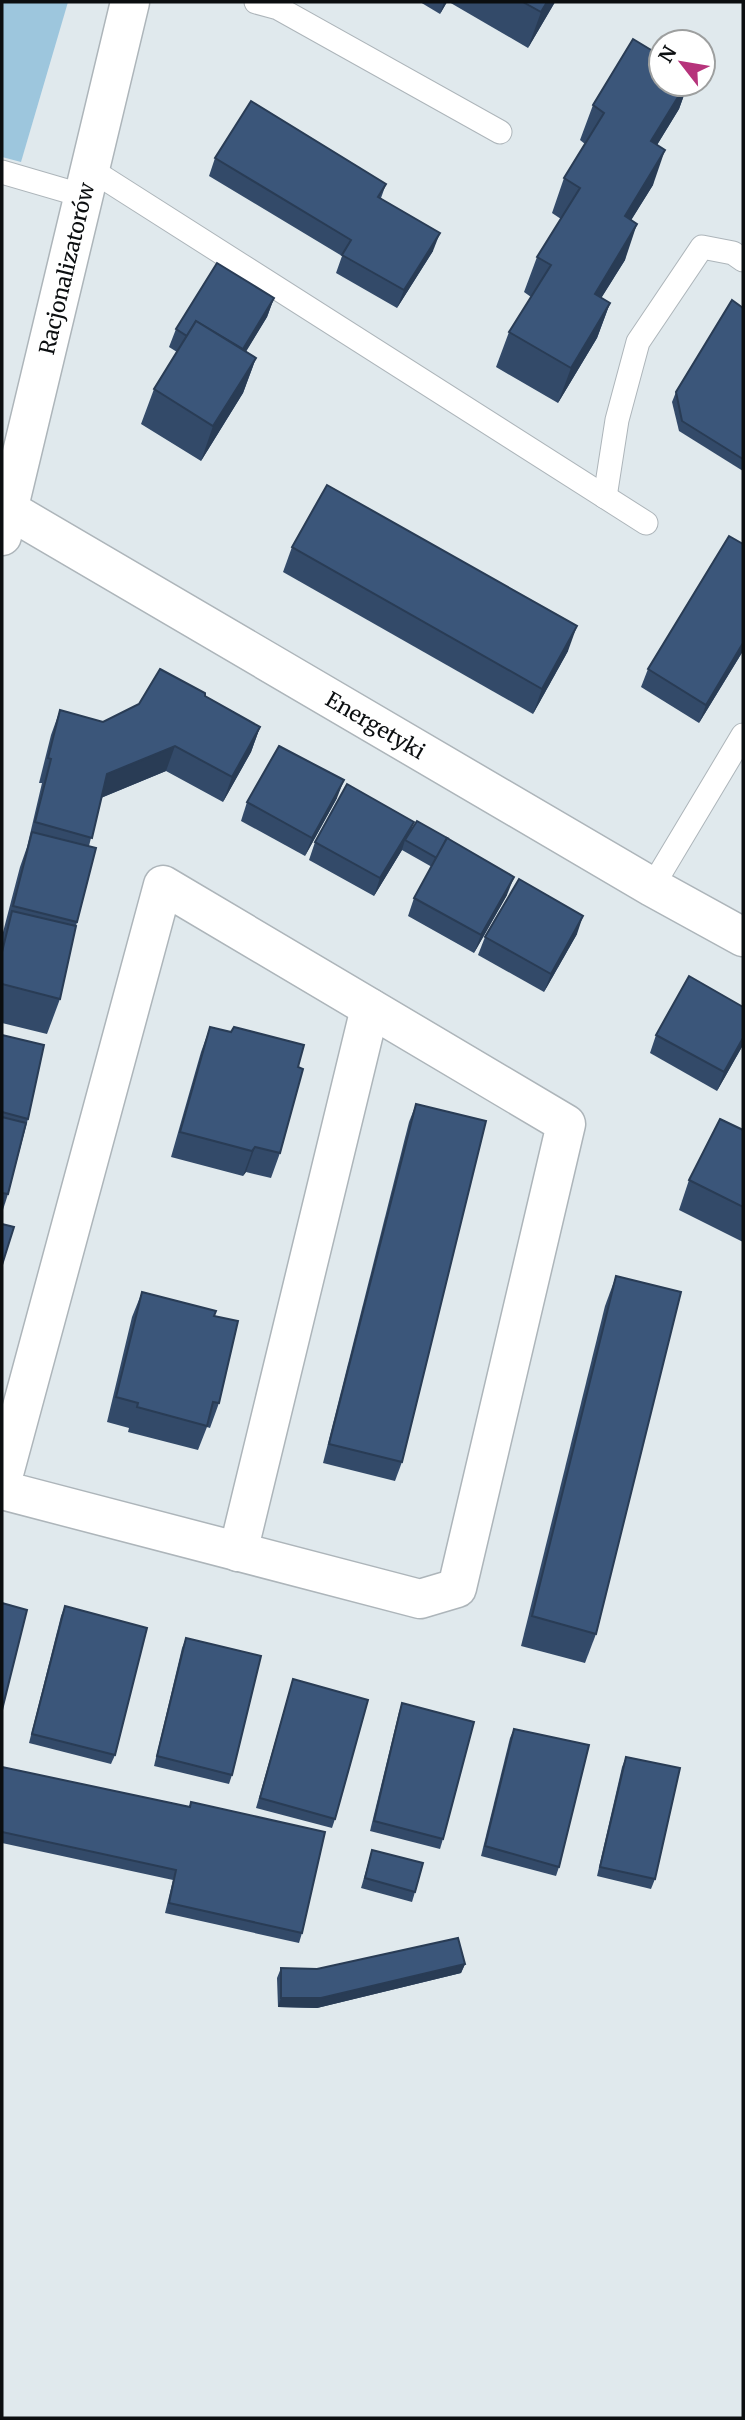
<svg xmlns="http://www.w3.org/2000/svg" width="745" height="2420" font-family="Merriweather,serif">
<rect width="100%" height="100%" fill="#e0e9ed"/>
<!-- green -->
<path fill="#9dc6dd" d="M2 2H68L21 162 2 157Z"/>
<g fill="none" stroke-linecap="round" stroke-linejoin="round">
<!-- service casing -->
<g stroke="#adb5ba" stroke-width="25">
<g id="service">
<path d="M256 2 278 8 500 132"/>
<path d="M90 169 646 523"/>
<path d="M2 172 84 196"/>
<path d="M605 497 617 420 638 342 702 247 733 253 743 260"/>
<path d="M652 887 743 735"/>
</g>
</g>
<!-- minor casing -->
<g stroke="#adb5ba" stroke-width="41">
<g id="minor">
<path id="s1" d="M9 510 652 887 743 937"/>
<path d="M2 1481 163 885 566 1124 457 1588 420 1599 2 1490"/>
<path d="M238 1552 370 1008"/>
</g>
</g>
<!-- tertiary casing -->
<g stroke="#adb5ba" stroke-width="41">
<g id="tertiary">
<path id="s2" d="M2 536 130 2"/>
</g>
</g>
<!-- service -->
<use href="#service" stroke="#fff" stroke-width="23"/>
<!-- minor -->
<use href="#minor" stroke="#fff" stroke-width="38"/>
<!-- tertiary -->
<use href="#tertiary" stroke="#fff" stroke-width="38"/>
</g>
<!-- wall -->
<g fill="#334a69">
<path d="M420 2H447L440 14Z"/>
<path d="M449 2H555L528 48Z"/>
<path d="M661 84H688L679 109 657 145 653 185 631 220 625 260 601 298 610 303 597 338 558 403 496 367 509 332 531 297 524 292 537 257 561 219 552 213 564 178 585 144 580 140 593 105Z"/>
<path d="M215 158 386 184 381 198 433 251 397 308 336 273 342 256 209 176Z"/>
<path d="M274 298 267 317 246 351 256 358 243 393 201 461 141 424 154 389 177 352 169 347 176 329Z"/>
<path d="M743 308V471L679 431 672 402 676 392Z"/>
<path d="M292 547 568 651 533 714 283 572Z"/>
<path d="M743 651 699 723 641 687 648 669Z"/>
<path d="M205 696 260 727 251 752 223 802 166 771 101 798 89 846 77 922 60 999 47 1034 2 1023V936L20 867 27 847 42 783H39L51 735 60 710 103 722Z"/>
<path d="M337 798 305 856 241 821 247 802Z"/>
<path d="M414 822 411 829 507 895 474 953 408 916 414 898 432 867 402 850 374 896 309 860 315 842Z"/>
<path d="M577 934 544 992 478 955 485 937Z"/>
<path d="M210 1027 298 1067 280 1153 271 1178 246 1172 243 1176 171 1157 201 1052Z"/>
<path d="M2 1035 28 1119 8 1194 2 1213Z"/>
<path d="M656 1035 743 1045 717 1091 650 1053Z"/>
<path d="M416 1104 402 1462 395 1481 323 1463 409 1122Z"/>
<path d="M743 1130V1242L679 1210 689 1180Z"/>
<path d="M616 1276 596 1634 585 1663 521 1646 605 1306Z"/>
<path d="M142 1292 214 1316 219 1403 210 1428 207 1427 198 1450 128 1432 129 1428 107 1422 132 1317Z"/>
<path d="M65 1606 115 1755 111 1764 29 1743 61 1616Z"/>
<path d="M186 1638 232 1775 229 1784 154 1766 182 1648Z"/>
<path d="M293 1679 335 1819 332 1828 256 1808Z"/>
<path d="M402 1703 443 1839 440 1849 370 1831 399 1712Z"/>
<path d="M514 1729 559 1867 556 1876 481 1856 510 1738Z"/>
<path d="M626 1757 655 1879 651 1889 597 1876 622 1767Z"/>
<path d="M2 1767 189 1807 191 1802 302 1933 299 1943 165 1913 173 1880 2 1843Z"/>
<path d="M372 1850 415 1892 412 1902 361 1888Z"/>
<path d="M465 1964 461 1973 317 2008 278 2007 277 1978 281 1968 317 1969Z"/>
</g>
<!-- shaded-wall -->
<g fill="#293c55">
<path d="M444 2H447L440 14Z"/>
<path d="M547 2H555L528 48 541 12Z"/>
<path d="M686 84H688L679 109 638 176 651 141Z"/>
<path d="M665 150 653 185 612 251 625 216Z"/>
<path d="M637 224 625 260 582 329 595 294Z"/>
<path d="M440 233 433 251 397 308 404 290Z"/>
<path d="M274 298 267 317 227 383 233 365Z"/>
<path d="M610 303 597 338 558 403 571 368Z"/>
<path d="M256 358 243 393 201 461 213 426Z"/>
<path d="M577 626 568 651 533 714 542 689Z"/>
<path d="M743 643V651L699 723 706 705Z"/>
<path d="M260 727 251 752 223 802 232 777Z"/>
<path d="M175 746 166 771 98 799 107 774Z"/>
<path d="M344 780 337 798 305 856 312 838Z"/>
<path d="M414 822 407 841 405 840 402 850 374 896 380 878Z"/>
<path d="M514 877 507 895 474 953 481 935Z"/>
<path d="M583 916 577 934 544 992 551 974Z"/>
<path d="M743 1038V1045L717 1091 724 1072Z"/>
<path d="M255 1147 246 1172 243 1176 252 1151Z"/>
<path d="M465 1964 461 1973 317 2008 278 2007 281 1998Z"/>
</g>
<!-- building -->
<g fill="#3b567a" stroke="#293c55" stroke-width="2">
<path d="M523 2H547L541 12Z"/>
<path d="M633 39 661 56V84H686L651 141 665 150 625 216 637 224 595 294 610 303 571 368 509 332 551 265 537 257 580 188 564 178 604 113 593 105Z"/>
<path d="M251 101 386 184 378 197 440 233 404 290 342 255 351 240 215 158Z"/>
<path d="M217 263 274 298 243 349 196 321 187 336 176 329Z"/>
<path d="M732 300 743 308V459L682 421 676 392Z"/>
<path d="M196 321 256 358 213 426 154 389Z"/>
<path d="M327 485 577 626 542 689 292 547Z"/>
<path d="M729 536 743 544V643L706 705 648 669Z"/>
<path d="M160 669 205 693V696L260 727 232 777 175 746 107 774 92 838 35 822 51 759 48 758 60 710 103 722 139 704Z"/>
<path d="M279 746 344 780 312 838 247 802Z"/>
<path d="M347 784 414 822 380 878 315 842Z"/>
<path d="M417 821 449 839 447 838 437 858 405 840Z"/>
<path d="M32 832 96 848 77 922 13 906Z"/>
<path d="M447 838 514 877 481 935 414 898Z"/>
<path d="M519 879 583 916 551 974 485 937Z"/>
<path d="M12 911 76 926 60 999 2 984V952Z"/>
<path d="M689 976 743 1007V1038L724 1072 656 1035Z"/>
<path d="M210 1027 231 1032 234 1027 304 1045 298 1067 303 1069 280 1153 255 1147 252 1151 180 1132Z"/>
<path d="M2 1035 44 1045 28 1119 2 1112Z"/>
<path d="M416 1104 486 1121 402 1462 329 1444Z"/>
<path d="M2 1117 26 1123 8 1194 2 1193Z"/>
<path d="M720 1119 743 1130V1207L689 1180Z"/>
<path d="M2 1224 14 1227 2 1265Z"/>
<path d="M616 1276 681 1292 596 1634 532 1616Z"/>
<path d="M142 1292 216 1311 214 1316 238 1321 219 1403 213 1402 207 1426 137 1407 138 1403 116 1397Z"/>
<path d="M2 1603 27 1610 2 1710Z"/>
<path d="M65 1606 147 1628 115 1755 32 1734Z"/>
<path d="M186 1638 261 1656 232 1775 157 1756Z"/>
<path d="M293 1679 368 1700 335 1819 260 1798Z"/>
<path d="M402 1703 474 1722 443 1839 374 1821Z"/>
<path d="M514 1729 589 1745 559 1867 485 1846Z"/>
<path d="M626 1757 680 1768 655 1879 600 1867Z"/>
<path d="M2 1767 190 1807 191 1802 325 1832 302 1933 169 1903 176 1870 2 1832Z"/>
<path d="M372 1850 423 1863 415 1892 365 1878Z"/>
<path d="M458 1938 465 1964 321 1998H281V1968L317 1969Z"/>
</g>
<g text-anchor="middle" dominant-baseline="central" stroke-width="7" stroke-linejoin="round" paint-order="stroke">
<!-- street labels -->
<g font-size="21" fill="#0b0e10" stroke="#fff">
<text stroke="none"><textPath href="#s2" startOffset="275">Racjonalizatorów</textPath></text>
<text stroke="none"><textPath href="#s1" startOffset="425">Energetyki</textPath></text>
</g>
</g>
<!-- border -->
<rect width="745" height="2420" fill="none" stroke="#0b0e10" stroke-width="7"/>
<!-- north arrow -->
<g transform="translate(682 63) rotate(301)"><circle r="33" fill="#ffffff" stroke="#9d9f9f" stroke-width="2"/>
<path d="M0-5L12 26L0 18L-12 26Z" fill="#b6337b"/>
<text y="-10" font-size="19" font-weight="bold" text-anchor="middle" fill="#0b0e10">N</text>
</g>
</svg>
